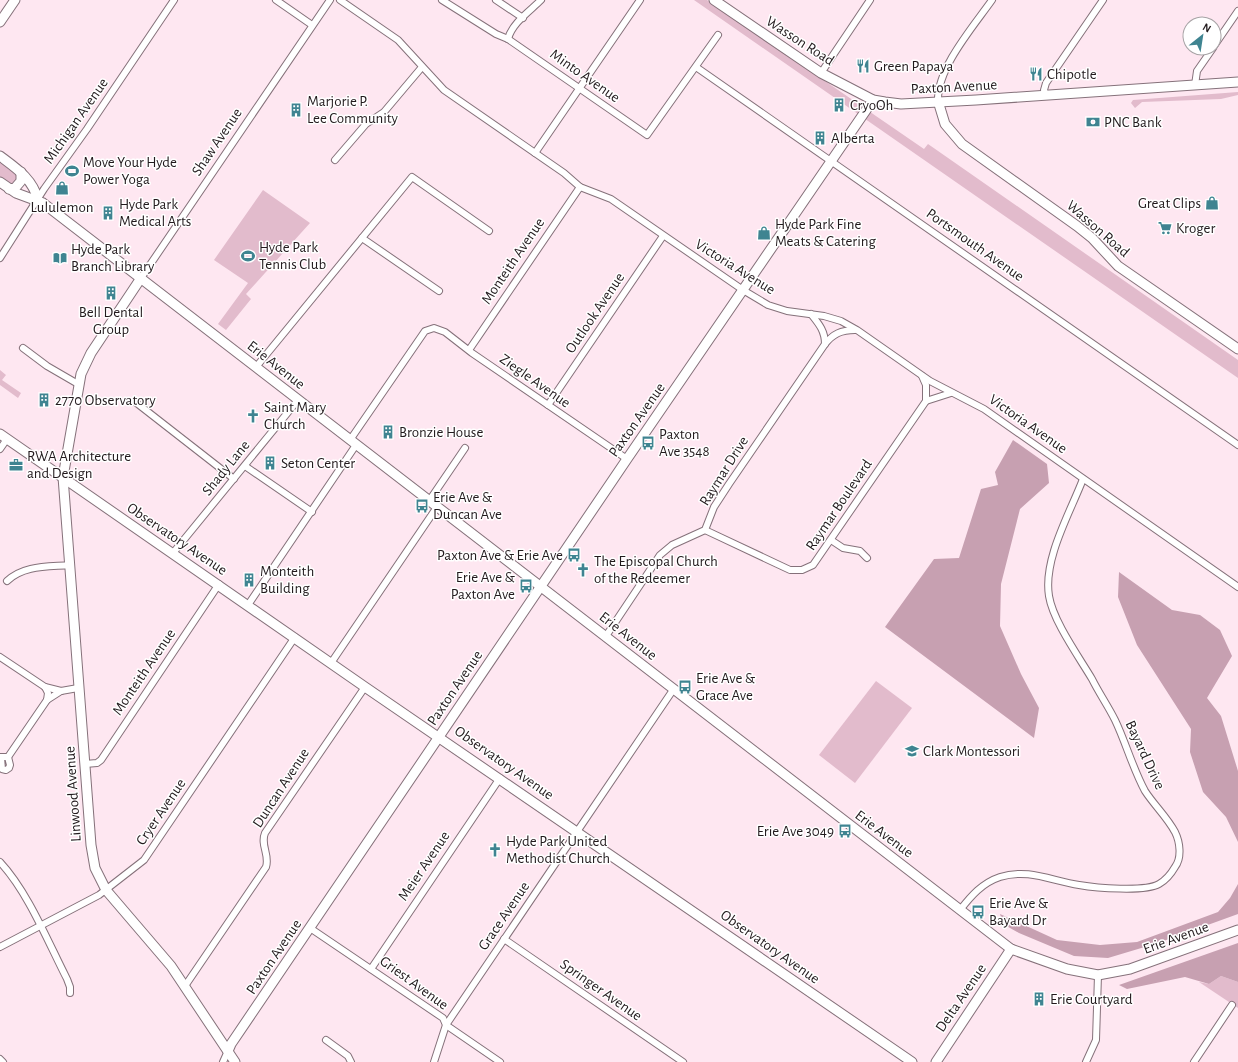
<svg xmlns="http://www.w3.org/2000/svg" width="1238" height="1062" font-family="'Alegreya Sans',sans-serif">
<rect width="100%" height="100%" fill="#fee7f1"/>
<!-- green -->
<g fill="#e2bbcc">
<path d="M694 0H707L924 149 928 144 1238 360V378Z"/>
<path d="M1238 92V95L1221 99 1142 102 1135 108 1131 103 1133 100Z"/>
<path d="M0 160 14 171 19 178 12 184 0 177Z"/>
<path d="M263 190 310 223 246 294 251 299 226 330 218 324 248 283 214 260Z"/>
<path d="M0 370 6 375 2 380 21 393 18 398 0 385Z"/>
<path d="M876 681 912 708 855 783 819 755Z"/>
<path d="M1221 976 1238 982V1008L1199 982 1209 984Z"/>
</g>
<!-- forest -->
<g fill="#c7a0b1">
<path d="M1013 440 1047 464 1049 483 1020 509 1001 584 1000 626 1021 674 1039 708 1034 738 885 627 934 559 959 558 981 489 998 485 995 472Z"/>
<path d="M1119 572 1172 610 1200 615 1220 630 1232 656 1207 698 1221 716 1238 771V842L1226 817 1203 792 1190 752 1191 729 1137 645 1118 597Z"/>
<path d="M1238 884V914L1158 943 1108 958 1074 956 1019 933 1003 924 1000 914 1057 940 1100 945 1137 942 1218 912 1230 898Z"/>
<path d="M1238 943V982L1221 976 1209 984 1185 977 1127 989 1119 985Z"/>
</g>
<g fill="none" stroke-linecap="round" stroke-linejoin="round">
<!-- street casing -->
<g stroke="#85717a" stroke-width="8">
<g id="street">
<path d="M276 0 312 25"/>
<path d="M340 0 398 40 444 90 564 173 580 187 611 199 743 290 768 305 787 311 824 316 841 321 857 330 930 381 984 409 1238 587"/>
<path d="M442 0 496 34 508 39 647 135 718 35"/>
<path d="M496 0 523 18"/>
<path d="M508 39C512 23 530 11 541 0"/>
<path d="M1214 46 1238 11"/>
<path d="M696 67 1238 445"/>
<path d="M821 73 870 0"/>
<path d="M1195 85 1197 71 1213 48"/>
<path d="M1046 96 1044 90 1046 83 1103 0"/>
<path d="M938 101C937 68 973 27 992 0"/>
<path d="M535 153 640 0"/>
<path d="M335 160 366 124 384 112 422 67"/>
<path d="M362 238 439 291"/>
<path d="M0 258 44 189 87 129 174 0"/>
<path d="M141 278 330 0"/>
<path d="M811 314C819 324 825 331 825 344"/>
<path d="M23 348 47 366 78 384"/>
<path d="M469 350 580 187"/>
<path d="M256 367 412 177 489 231"/>
<path d="M134 401 234 479"/>
<path d="M926 401 951 393"/>
<path d="M548 405 663 236"/>
<path d="M350 440 425 331 434 328 445 332 472 353 627 459"/>
<path d="M0 449 7 439"/>
<path d="M245 466 312 512"/>
<path d="M429 501 465 448"/>
<path d="M705 530 790 570H802L813 565 926 401V385L922 376"/>
<path d="M831 540 843 548 860 551 867 558"/>
<path d="M173 553 298 400"/>
<path d="M7 581C24 565 48 567 70 565"/>
<path d="M248 605 356 445"/>
<path d="M606 636 660 555 672 545 705 530 714 507 729 484 825 344C833 334 841 330 855 330"/>
<path d="M0 657 45 687 48 693 47 700 8 757H0"/>
<path d="M331 663 437 507"/>
<path d="M45 687 61 691"/>
<path d="M47 700 61 691 78 688"/>
<path d="M1 758 2 769 6 770 9 768 10 765 8 757"/>
<path d="M85 764 97 763 101 760 219 584"/>
<path d="M0 862C28 892 48 942 67 979L70 987V993"/>
<path d="M960 910C971 896 982 883 1000 877 1028 868 1052 881 1079 885 1096 888 1145 892 1159 884 1166 880 1171 874 1175 867 1182 858 1180 842 1175 832 1167 817 1154 805 1145 791 1133 769 1126 743 1115 720 1108 706 1099 693 1092 679 1079 657 1053 621 1049 596 1043 559 1070 513 1083 479"/>
<path d="M310 928 443 1018 446 1025 500 1062"/>
<path d="M504 939 683 1062"/>
<path d="M0 947 99 895 144 860 295 637"/>
<path d="M371 969 500 778"/>
<path d="M185 986 266 867C270 855 260 845 265 833L365 687"/>
<path d="M326 1040 348 1056 351 1062"/>
<path d="M0 1059 3 1062"/>
<path d="M223 1062 228 1051"/>
<path d="M434 1062 446 1025 673 690"/>
<path d="M1086 1062 1096 1040 1098 975"/>
<path d="M1194 1062 1232 1005"/>
</g>
</g>
<!-- secondary casing -->
<g stroke="#85717a" stroke-width="11">
<g id="secondary">
<path d="M714 0 821 73 873 100 885 102 901 104 976 100 1238 82"/>
<path d="M0 22 15 0"/>
<path d="M938 101 945 124 962 144 1077 226 1092 238 1118 266 1238 349"/>
<path d="M0 156C16 168 33 179 38 200"/>
<path d="M0 182 16 193 43 203 1011 949 1067 969 1098 975 1130 969 1238 930"/>
<path d="M9 189 15 188 21 181V172"/>
<path d="M141 278 91 353 81 374 63 477 91 845 95 868 106 890 171 966 235 1062"/>
<path d="M0 434 365 687 912 1062"/>
<path d="M228 1051 231 1044 627 459 873 100"/>
<path d="M936 1062 1011 949"/>
</g>
</g>
<!-- street -->
<use href="#street" stroke="#fff" stroke-width="6"/>
<!-- secondary -->
<use href="#secondary" stroke="#fff" stroke-width="9"/>
</g>
<!-- icons -->
<defs>
<g id="restaurant-bare" transform="scale(1.08)"><path d="M-5-6h1v4h1v-4h1v4h1v-4h1v5L-1.5 .5V6h-2V.5L-5-1ZM5-6V6H3V1.5H1.5Q1.5-4 5-6Z" fill="#3f8491" stroke="#fff" stroke-width="2.5" paint-order="stroke"/></g>
<g id="building-bare" transform="scale(1.08)"><path d="M-4-6H4V6H1V3H-1V6H-4ZM-2.5-4.3h1.7v1.8h-1.7ZM.8-4.3h1.7v1.8H.8ZM-2.5-1h1.7V.8h-1.7ZM.8-1h1.7V.8H.8Z" fill="#3f8491" stroke="#fff" stroke-width="2.5" paint-order="stroke"/></g>
<g id="bank-bare" transform="scale(1.08)"><path d="M-6-4H6V4H-6ZM0-2.3a2.3 2.3 0 1 0 0 4.6a2.3 2.3 0 1 0 0-4.6Z" fill="#3f8491" stroke="#fff" stroke-width="2.5" paint-order="stroke"/></g>
<g id="stadium-bare" transform="scale(1.08)"><path d="M0-5a6.5 5 0 1 0 0 10a6.5 5 0 1 0 0-10ZM-3.5-1.8h7v3.6h-7Z" fill="#3f8491" stroke="#fff" stroke-width="2.5" paint-order="stroke"/></g>
<g id="shop-bare" transform="scale(1.08)"><path d="M-5-2.5h2.3a2.7 3.5 0 0 1 5.4 0H5L5.5 6h-11ZM-1.5-2.5h3a1.5 2.3 0 0 0-3 0Z" fill="#3f8491" stroke="#fff" stroke-width="2.5" paint-order="stroke"/></g>
<g id="supermarket-bare" transform="scale(1.08)"><path d="M-6-5.5h2.5l.6 2H6L4.5 2H-2.5L-4.4-4H-6ZM-1.5 3.2a1.3 1.3 0 1 0 .1 0ZM3 3.2a1.3 1.3 0 1 0 .1 0Z" fill="#3f8491" stroke="#fff" stroke-width="2.5" paint-order="stroke"/></g>
<g id="library-bare" transform="scale(1.08)"><path d="M-6-4Q-3-5.5-.7-3.5V5Q-3 3-6 4ZM6-4Q3-5.5 .7-3.5V5Q3 3 6 4Z" fill="#3f8491" stroke="#fff" stroke-width="2.5" paint-order="stroke"/></g>
<g id="church-bare" transform="scale(1.08)"><path d="M-1.2-6h2.4v3.5h3.3v2.4h-3.3V6h-2.4V-.1h-3.3v-2.4h3.3Z" fill="#3f8491" stroke="#fff" stroke-width="2.5" paint-order="stroke"/></g>
<g id="bus-bare" transform="scale(1.08)"><path d="M-5-6H5V4H4V6H2V4H-2V6H-4V4H-5ZM-3.5-4V0h7V-4ZM-3.5 1.2v1.5H-2V1.2ZM2 1.2v1.5H3.5V1.2Z" fill="#3f8491" stroke="#fff" stroke-width="2.5" paint-order="stroke"/></g>
<g id="office-bare" transform="scale(1.08)"><path d="M-6-3h4V-5.5h4V-3h4V5H-6ZM-1-4.5V-3h2v-1.5ZM-6 0V1H6V0Z" fill="#3f8491" stroke="#fff" stroke-width="2.5" paint-order="stroke"/></g>
<g id="school-bare" transform="scale(1.08)"><path d="M0-5L7-2L0 1L-7-2ZM-4 1L0 2.5L4 1V4Q0 6-4 4Z" fill="#3f8491" stroke="#fff" stroke-width="2.5" paint-order="stroke"/></g>
</defs>
<g fill-rule="evenodd">
<use href="#restaurant-bare" x="863" y="66"/>
<use href="#restaurant-bare" x="1036" y="74"/>
<use href="#building-bare" x="839" y="105"/>
<use href="#building-bare" x="296" y="110"/>
<use href="#bank-bare" x="1093" y="122"/>
<use href="#building-bare" x="820" y="138"/>
<use href="#stadium-bare" x="72" y="171"/>
<use href="#shop-bare" x="62" y="188"/>
<use href="#shop-bare" x="1212" y="203"/>
<use href="#building-bare" x="108" y="213"/>
<use href="#supermarket-bare" x="1165" y="228"/>
<use href="#shop-bare" x="764" y="233"/>
<use href="#stadium-bare" x="248" y="256"/>
<use href="#library-bare" x="60" y="258"/>
<use href="#building-bare" x="111" y="293"/>
<use href="#building-bare" x="44" y="400"/>
<use href="#church-bare" x="253" y="416"/>
<use href="#building-bare" x="388" y="432"/>
<use href="#bus-bare" x="648" y="443"/>
<use href="#building-bare" x="270" y="463"/>
<use href="#office-bare" x="16" y="465"/>
<use href="#bus-bare" x="422" y="506"/>
<use href="#bus-bare" x="574" y="555"/>
<use href="#church-bare" x="583" y="570"/>
<use href="#building-bare" x="249" y="580"/>
<use href="#bus-bare" x="526" y="586"/>
<use href="#bus-bare" x="685" y="687"/>
<use href="#school-bare" x="912" y="751"/>
<use href="#bus-bare" x="845" y="831"/>
<use href="#church-bare" x="495" y="850"/>
<use href="#bus-bare" x="978" y="912"/>
<use href="#building-bare" x="1039" y="999"/>
</g>
<g text-anchor="middle" dominant-baseline="central" stroke-width="3" stroke-linejoin="round" paint-order="stroke">
<!-- street labels -->
<g font-size="15" fill="#221a1d" stroke="#fff">
<text transform="translate(800 41) rotate(33)">Wasson Road</text>
<text transform="translate(585 76) rotate(35)">Minto Avenue</text>
<text transform="translate(954 87) rotate(-3)">Paxton Avenue</text>
<text transform="translate(76 121) rotate(-55)">Michigan Avenue</text>
<text transform="translate(217 142) rotate(-56)">Shaw Avenue</text>
<text transform="translate(1098 229) rotate(41)">Wasson Road</text>
<text transform="translate(975 245) rotate(35)">Portsmouth Avenue</text>
<text transform="translate(513 261) rotate(-56)">Monteith Avenue</text>
<text transform="translate(735 267) rotate(32)">Victoria Avenue</text>
<text transform="translate(595 313) rotate(-56)">Outlook Avenue</text>
<text transform="translate(276 365) rotate(38)">Erie Avenue</text>
<text transform="translate(535 381) rotate(35)">Ziegle Avenue</text>
<text transform="translate(637 420) rotate(-55)">Paxton Avenue</text>
<text transform="translate(1028 424) rotate(35)">Victoria Avenue</text>
<text transform="translate(226 468) rotate(-51)">Shady Lane</text>
<text transform="translate(724 471) rotate(-58)">Raymar Drive</text>
<text transform="translate(839 505) rotate(-56)">Raymar Boulevard</text>
<text transform="translate(177 539) rotate(34)">Observatory Avenue</text>
<text transform="translate(628 636) rotate(38)">Erie Avenue</text>
<text transform="translate(144 672) rotate(-56)">Monteith Avenue</text>
<text transform="translate(455 688) rotate(-56)">Paxton Avenue</text>
<text transform="translate(1145 755) rotate(65)">Bayard Drive</text>
<text transform="translate(504 763) rotate(35)">Observatory Avenue</text>
<text transform="translate(281 788) rotate(-57)">Duncan Avenue</text>
<text transform="translate(73 794) rotate(-94)">Linwood Avenue</text>
<text transform="translate(161 812) rotate(-56)">Cryer Avenue</text>
<text transform="translate(884 834) rotate(37)">Erie Avenue</text>
<text transform="translate(424 866) rotate(-56)">Meier Avenue</text>
<text transform="translate(504 916) rotate(-56)">Grace Avenue</text>
<text transform="translate(1176 938) rotate(-20)">Erie Avenue</text>
<text transform="translate(770 947) rotate(35)">Observatory Avenue</text>
<text transform="translate(274 957) rotate(-56)">Paxton Avenue</text>
<text transform="translate(414 983) rotate(36)">Griest Avenue</text>
<text transform="translate(601 990) rotate(35)">Springer Avenue</text>
<text transform="translate(961 998) rotate(-56)">Delta Avenue</text>
</g>
<!-- poi labels -->
<g font-size="15" fill="#221a1d" stroke="#fff" text-anchor="start">
<text x="874" y="66">Green Papaya</text>
<text x="1047" y="74">Chipotle</text>
<text x="307" y="101">Marjorie P.<tspan x="307" dy="17">Lee Community</tspan></text>
<text x="850" y="105">CryoOh</text>
<text x="1104" y="122">PNC Bank</text>
<text x="831" y="138">Alberta</text>
<text x="83" y="162">Move Your Hyde<tspan x="83" dy="17">Power Yoga</tspan></text>
<text x="1201" y="203" text-anchor="end">Great Clips</text>
<text x="119" y="204">Hyde Park<tspan x="119" dy="17">Medical Arts</tspan></text>
<text x="62" y="207" text-anchor="middle">Lululemon</text>
<text x="775" y="224">Hyde Park Fine<tspan x="775" dy="17">Meats &amp; Catering</tspan></text>
<text x="1176" y="228">Kroger</text>
<text x="259" y="247">Hyde Park<tspan x="259" dy="17">Tennis Club</tspan></text>
<text x="71" y="249">Hyde Park<tspan x="71" dy="17">Branch Library</tspan></text>
<text x="111" y="312" text-anchor="middle">Bell Dental<tspan x="111" dy="17">Group</tspan></text>
<text x="55" y="400">2770 Observatory</text>
<text x="264" y="407">Saint Mary<tspan x="264" dy="17">Church</tspan></text>
<text x="399" y="432">Bronzie House</text>
<text x="659" y="434">Paxton<tspan x="659" dy="17">Ave 3548</tspan></text>
<text x="27" y="456">RWA Architecture<tspan x="27" dy="17">and Design</tspan></text>
<text x="281" y="463">Seton Center</text>
<text x="433" y="497">Erie Ave &amp;<tspan x="433" dy="17">Duncan Ave</tspan></text>
<text x="563" y="555" text-anchor="end">Paxton Ave &amp; Erie Ave</text>
<text x="594" y="561">The Episcopal Church<tspan x="594" dy="17">of the Redeemer</tspan></text>
<text x="260" y="571">Monteith<tspan x="260" dy="17">Building</tspan></text>
<text x="515" y="577" text-anchor="end">Erie Ave &amp;<tspan x="515" dy="17">Paxton Ave</tspan></text>
<text x="696" y="678">Erie Ave &amp;<tspan x="696" dy="17">Grace Ave</tspan></text>
<text x="923" y="751">Clark Montessori</text>
<text x="834" y="831" text-anchor="end">Erie Ave 3049</text>
<text x="506" y="841">Hyde Park United<tspan x="506" dy="17">Methodist Church</tspan></text>
<text x="989" y="903">Erie Ave &amp;<tspan x="989" dy="17">Bayard Dr</tspan></text>
<text x="1050" y="999">Erie Courtyard</text>
</g>
</g>
<!-- north arrow -->
<g transform="translate(1202 36) rotate(30)"><circle r="19" fill="#ffffff" stroke="#a7a3a5"/>
<path d="M0-3L7 15L0 10L-7 15Z" fill="#3f8491"/>
<text y="-6" font-size="11" font-weight="bold" text-anchor="middle" fill="#221a1d">N</text>
</g>
</svg>
